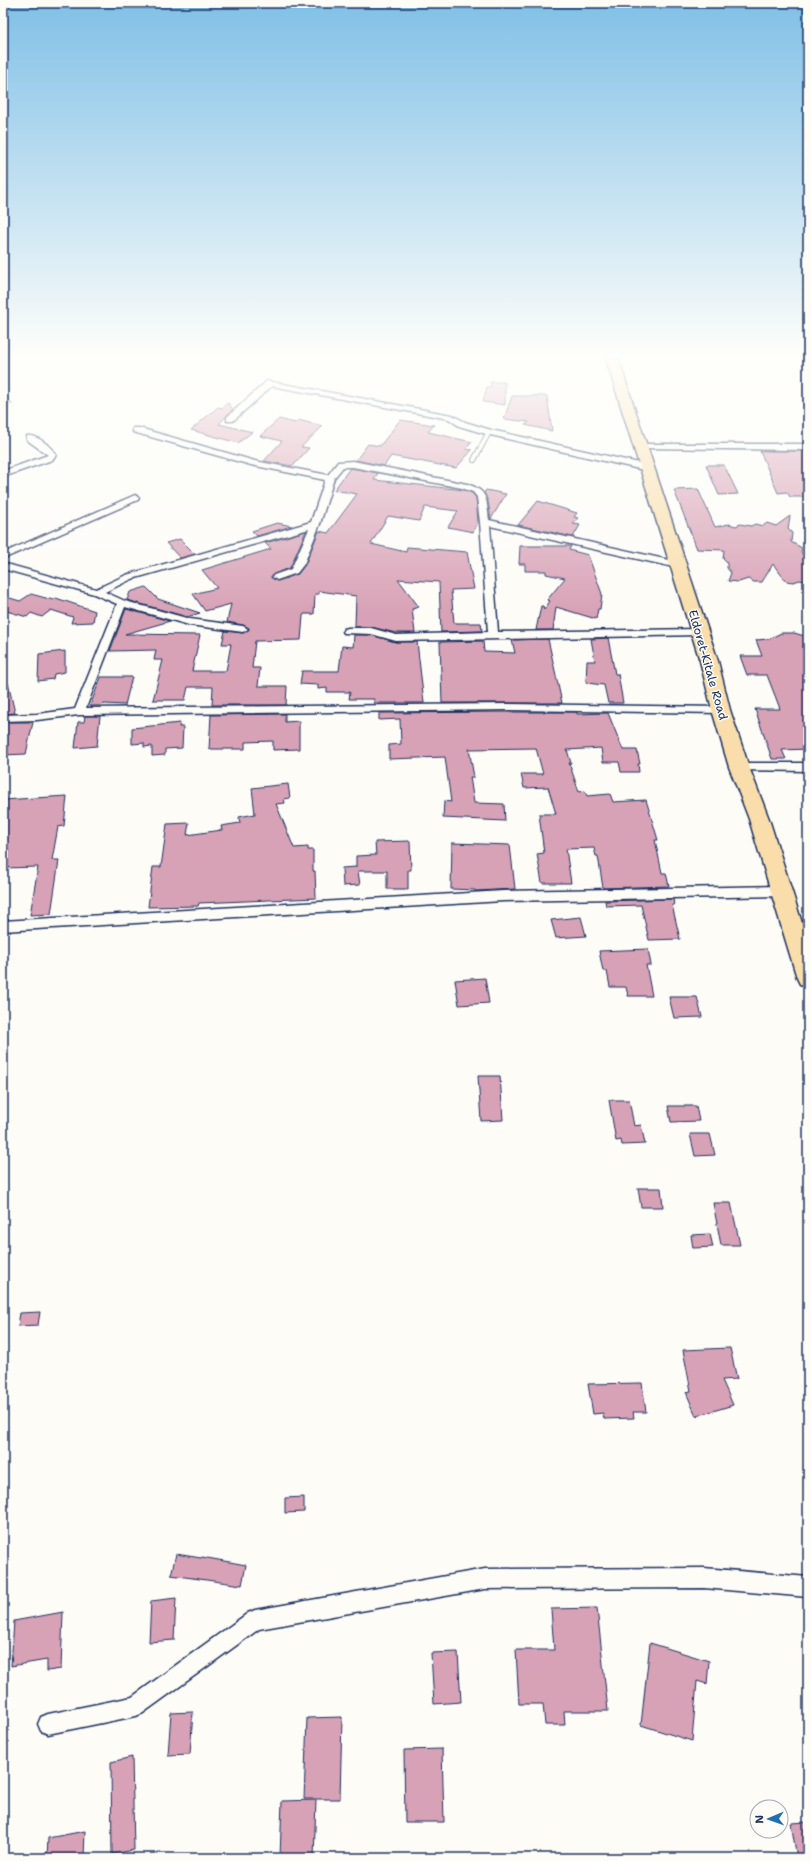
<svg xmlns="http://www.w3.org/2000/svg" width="811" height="1861" font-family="'Shantell Sans',sans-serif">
<rect width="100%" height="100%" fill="#fdfcf7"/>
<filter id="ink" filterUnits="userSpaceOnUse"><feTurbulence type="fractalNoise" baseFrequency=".025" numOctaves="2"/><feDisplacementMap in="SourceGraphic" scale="8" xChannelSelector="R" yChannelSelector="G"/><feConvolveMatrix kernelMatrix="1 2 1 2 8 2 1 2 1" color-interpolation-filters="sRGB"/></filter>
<g filter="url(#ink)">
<!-- building -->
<g fill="#d8a2b6" stroke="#1b2f5e">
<path d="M491 382H505V405L483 402 487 387H491Z"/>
<path d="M512 396H547L552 431 525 425 529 422 504 419Z"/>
<path d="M228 403 233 409 219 424 252 432 238 443 191 430 218 407 222 408Z"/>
<path d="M279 419 295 423 298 420 323 426 301 447 309 448 293 466 264 461 282 441 260 436Z"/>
<path d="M400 420 434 425 428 432 472 442 466 449 472 450 456 468 391 456 384 466 356 460 368 444 380 446Z"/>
<path d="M760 451H808V497H790L787 492 778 493Z"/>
<path d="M706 465H724L738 494 719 495Z"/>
<path d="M350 468 378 473 374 480 464 490 472 493 476 498 478 522 473 532 448 527 458 511 425 507 419 521 388 516 371 544 406 552 407 547 467 552 474 589 451 590 454 623H481L482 631 441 632 439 582 398 579 419 607 412 609 415 633H396L371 627 355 626 356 596 319 591V594H315L314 614H304L303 616 301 640 255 641 252 668H260L258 686H287L286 705H212L213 687H188L185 700H153L163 660H154L156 650 110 651 126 609 170 621 125 634 200 635 192 671H226L231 644H222L225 631 243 633 249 628 243 625 227 622 231 604 205 611 193 594 217 588 202 570 271 549 265 543 306 531 290 568 274 574 271 577 278 581 298 574 305 565 319 531 328 533 357 494 334 490Z"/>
<path d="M698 489 715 527 729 524 736 526 740 524 751 526 755 524 763 526 767 523 776 526 790 516 788 529 792 533 791 542 802 548 801 552 806 558 805 564 808 566V582L800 580 793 582 786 581 773 564 762 582H754L748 579 739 582 728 581 731 573 727 568V563L723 559 724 550 697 549 674 490Z"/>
<path d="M486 490 506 494 491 519 488 501 484 493Z"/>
<path d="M538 501 577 513 574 517 578 518 573 524 580 525 573 537 518 525Z"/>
<path d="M277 523 292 526 257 536 252 531Z"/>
<path d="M180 539 195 554 180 558 166 543Z"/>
<path d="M520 546H571L569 550 588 555 602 594 600 609H598L596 619 556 607 553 630H536L541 606H543L544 610 550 601 547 600 565 578 546 574V571H525V564H519Z"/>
<path d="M146 587 158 599 200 613 187 617 127 600 130 592Z"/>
<path d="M31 594 53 600 56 598 95 611 93 622 71 623 73 617 51 610 42 617 31 613 27 617 3 610V596L20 601Z"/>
<path d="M781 633H794L808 637V749L782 750 786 759H772L755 709H780L779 706 767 675H747L740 656H762L756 640 769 639Z"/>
<path d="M354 635H371L396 642H417L424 703H374V699H349L350 692H327V688L318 689V685L300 684 302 671H339L342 646 353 647Z"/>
<path d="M608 638 615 674H618L623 703H608L604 685 586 683 587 661H595L591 639Z"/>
<path d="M548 639 562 703H442L440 642 483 641 484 652 515 653 512 640Z"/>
<path d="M65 651V672L54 674 53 679 38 681 39 654Z"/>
<path d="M101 677H132L125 705 105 704 101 705V706H90Z"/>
<path d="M8 683 15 713 3 714V684Z"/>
<path d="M509 712H577V714L608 713 623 750H637L640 764H638L639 772H621L619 762H603L601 748 567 750 571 763H569L579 792 585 791 587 796 610 794 613 802 646 800 658 840H655L662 873H666L669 886 603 888 598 856H596L594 848 566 849 571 883H542L537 854 544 853 539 814H556L548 787 524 788 521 774H543L536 748 469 749 474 777H470L474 803 504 804 505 821 443 818 444 801 451 802 445 757 389 759V745L401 744 400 719 379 720V713Z"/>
<path d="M285 714V722L299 721V749L273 750V741L245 742V749H209L211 715Z"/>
<path d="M85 716H100L97 746 75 748 78 722H84Z"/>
<path d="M3 722H33L26 754 3 755Z"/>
<path d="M180 723 179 727H183L182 748 165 749V755L152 756V746L144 747V743L132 744V728Z"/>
<path d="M288 784 290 798 284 799 285 803 276 804 294 848 308 847V850H313V871H315L316 898 199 903 198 906 148 907 153 867H161L167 824 189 823 187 835 222 830 221 826 240 823 239 817 255 814 252 788Z"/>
<path d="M67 796 64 826 58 827 52 860H59L51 914 30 915 38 867 3 868V800Z"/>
<path d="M410 841 411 870H408V889H387V871H358L360 885 343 886 342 868 356 867V856L376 855 375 842Z"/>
<path d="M452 843 510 845 515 889 475 891V890L451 889Z"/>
<path d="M673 899 674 905H672L680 939 649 940 641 905 606 906 605 901Z"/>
<path d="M581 917 586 936 556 938 551 920Z"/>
<path d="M648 949 651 965H646L652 996H628L626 987H610L607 971H603L599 951Z"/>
<path d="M485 978 489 1003 459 1005 455 980Z"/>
<path d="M669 997H697L702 1017 674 1018Z"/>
<path d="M478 1076H500L503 1120 481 1121Z"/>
<path d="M609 1100H629L634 1126 641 1125 645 1144 622 1145 621 1140 616 1141Z"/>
<path d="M668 1106H696L699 1121 671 1122Z"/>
<path d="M690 1134H710L715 1155 695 1156Z"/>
<path d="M638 1188H661L663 1207H641Z"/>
<path d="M713 1203H731L740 1245H721Z"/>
<path d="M710 1234 713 1247 693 1248 691 1235Z"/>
<path d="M40 1312 38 1325 18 1326 20 1313Z"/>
<path d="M730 1348 737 1379 722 1380 733 1405 696 1416 686 1392 691 1391 683 1350Z"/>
<path d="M642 1383 646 1412H633L634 1418 604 1419 603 1413 593 1414 588 1384Z"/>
<path d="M304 1497V1512L285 1513V1498Z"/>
<path d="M176 1554 201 1558 202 1557 246 1565 242 1585 171 1575Z"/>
<path d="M176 1598 174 1640 149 1642 151 1601Z"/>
<path d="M597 1608 608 1711H564L565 1725H545L543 1704H519L516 1650H554L551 1609Z"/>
<path d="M63 1612 61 1669 47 1671V1660L11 1666 14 1621Z"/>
<path d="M650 1643 709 1661 707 1684 697 1681 692 1741 641 1725Z"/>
<path d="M458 1652 461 1702 434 1704 431 1653Z"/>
<path d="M193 1712 190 1754 168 1755 171 1713Z"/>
<path d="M342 1717 340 1799H304L307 1718Z"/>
<path d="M442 1749 444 1822H405L404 1750Z"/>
<path d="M132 1757 134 1850 112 1854 111 1762Z"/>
<path d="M316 1800 314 1858H280L282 1801Z"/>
<path d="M808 1822V1858H797L791 1823Z"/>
<path d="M85 1831 84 1858H47L48 1838Z"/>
</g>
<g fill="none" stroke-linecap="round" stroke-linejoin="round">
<!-- service casing -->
<g stroke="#1b2f5e" stroke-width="6">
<path id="service" d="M474 460 489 432"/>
</g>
<!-- minor casing -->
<g stroke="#1b2f5e" stroke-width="3">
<g id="minor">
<path d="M267 381 452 415 465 422 491 430 648 465 652 468 648 471 486 434 459 426 449 419 272 386 233 421H227V417Z"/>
<path d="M7 401 11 403 3 407V402Z"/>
<path d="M133 428H139L255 461 328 475 338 462 353 461 467 484C489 491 486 500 489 520L678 562 683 565 678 568 490 526 498 632 699 629 704 632 699 635 396 641 371 634 344 633 343 631 344 629 348 628H371L396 635 488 632 480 522 477 497 473 492 462 488 353 467H343L334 478 320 524 304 564 297 573 277 580 272 577 274 575 291 569 309 529 132 579 105 592 125 601 190 619 243 626 248 629 243 632 189 625 125 607 86 708 509 704 721 707 726 710 721 713 509 710 79 715 37 720 3 721V715L37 714 75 709 117 604 94 594 3 569V563L96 589 126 575 311 522 325 480 251 465 133 432Z"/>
<path d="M27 436C36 434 52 447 56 455L52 460 3 477V471L48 455 27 440Z"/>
<path d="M637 444H808V450L640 448 636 446Z"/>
<path d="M135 495 139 498 138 500 3 559V553Z"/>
<path d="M739 763H808V771L735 770 733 767 735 764Z"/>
<path d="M780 886 784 888 786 891 784 894 780 896 503 901 3 931V921L503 891Z"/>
<path d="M704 1568 808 1577V1597L704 1588 485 1589 259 1629 143 1713 136 1716 48 1734 41 1731 38 1724 41 1717 48 1714 132 1697 248 1613 255 1610 485 1569Z"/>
</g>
</g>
<!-- trunk casing -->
<g stroke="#1b2f5e" stroke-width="3">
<path id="trunk" d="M604 352H616L718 661 730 710 749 767 769 819 808 942V987L800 984 797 978 749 819 729 767 712 710 700 661Z"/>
</g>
<!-- service -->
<use href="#service" stroke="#fdfcf7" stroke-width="4.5"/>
<!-- minor -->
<use href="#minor" fill="#fdfcf7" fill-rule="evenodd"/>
<!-- trunk -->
<use href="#trunk" fill="#f9deab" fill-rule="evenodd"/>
</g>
</g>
<!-- sky -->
<linearGradient id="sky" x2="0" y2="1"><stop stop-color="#80c0e6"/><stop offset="0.58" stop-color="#fefefb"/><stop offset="1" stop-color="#fefefb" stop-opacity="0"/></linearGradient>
<rect width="811" height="612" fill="url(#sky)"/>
<g text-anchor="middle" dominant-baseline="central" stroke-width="3" stroke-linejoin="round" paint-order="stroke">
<!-- street labels -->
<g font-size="12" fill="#1b2f5e" stroke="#fdfcf7">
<text transform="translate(708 665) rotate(74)">Eldoret-Kitale Road</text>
</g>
</g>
<!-- margin -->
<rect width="811" height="1861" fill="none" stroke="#fdfcf7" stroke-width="16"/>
<rect x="8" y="8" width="795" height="1845" fill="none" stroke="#1b2f5e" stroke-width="1.5" filter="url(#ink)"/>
<!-- north arrow -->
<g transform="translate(769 1819) rotate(268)"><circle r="19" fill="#fdfcf7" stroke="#a3aaba"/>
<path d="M0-3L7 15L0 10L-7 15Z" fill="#1f6fb2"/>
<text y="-6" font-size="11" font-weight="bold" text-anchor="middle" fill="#1b2f5e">N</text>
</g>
</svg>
